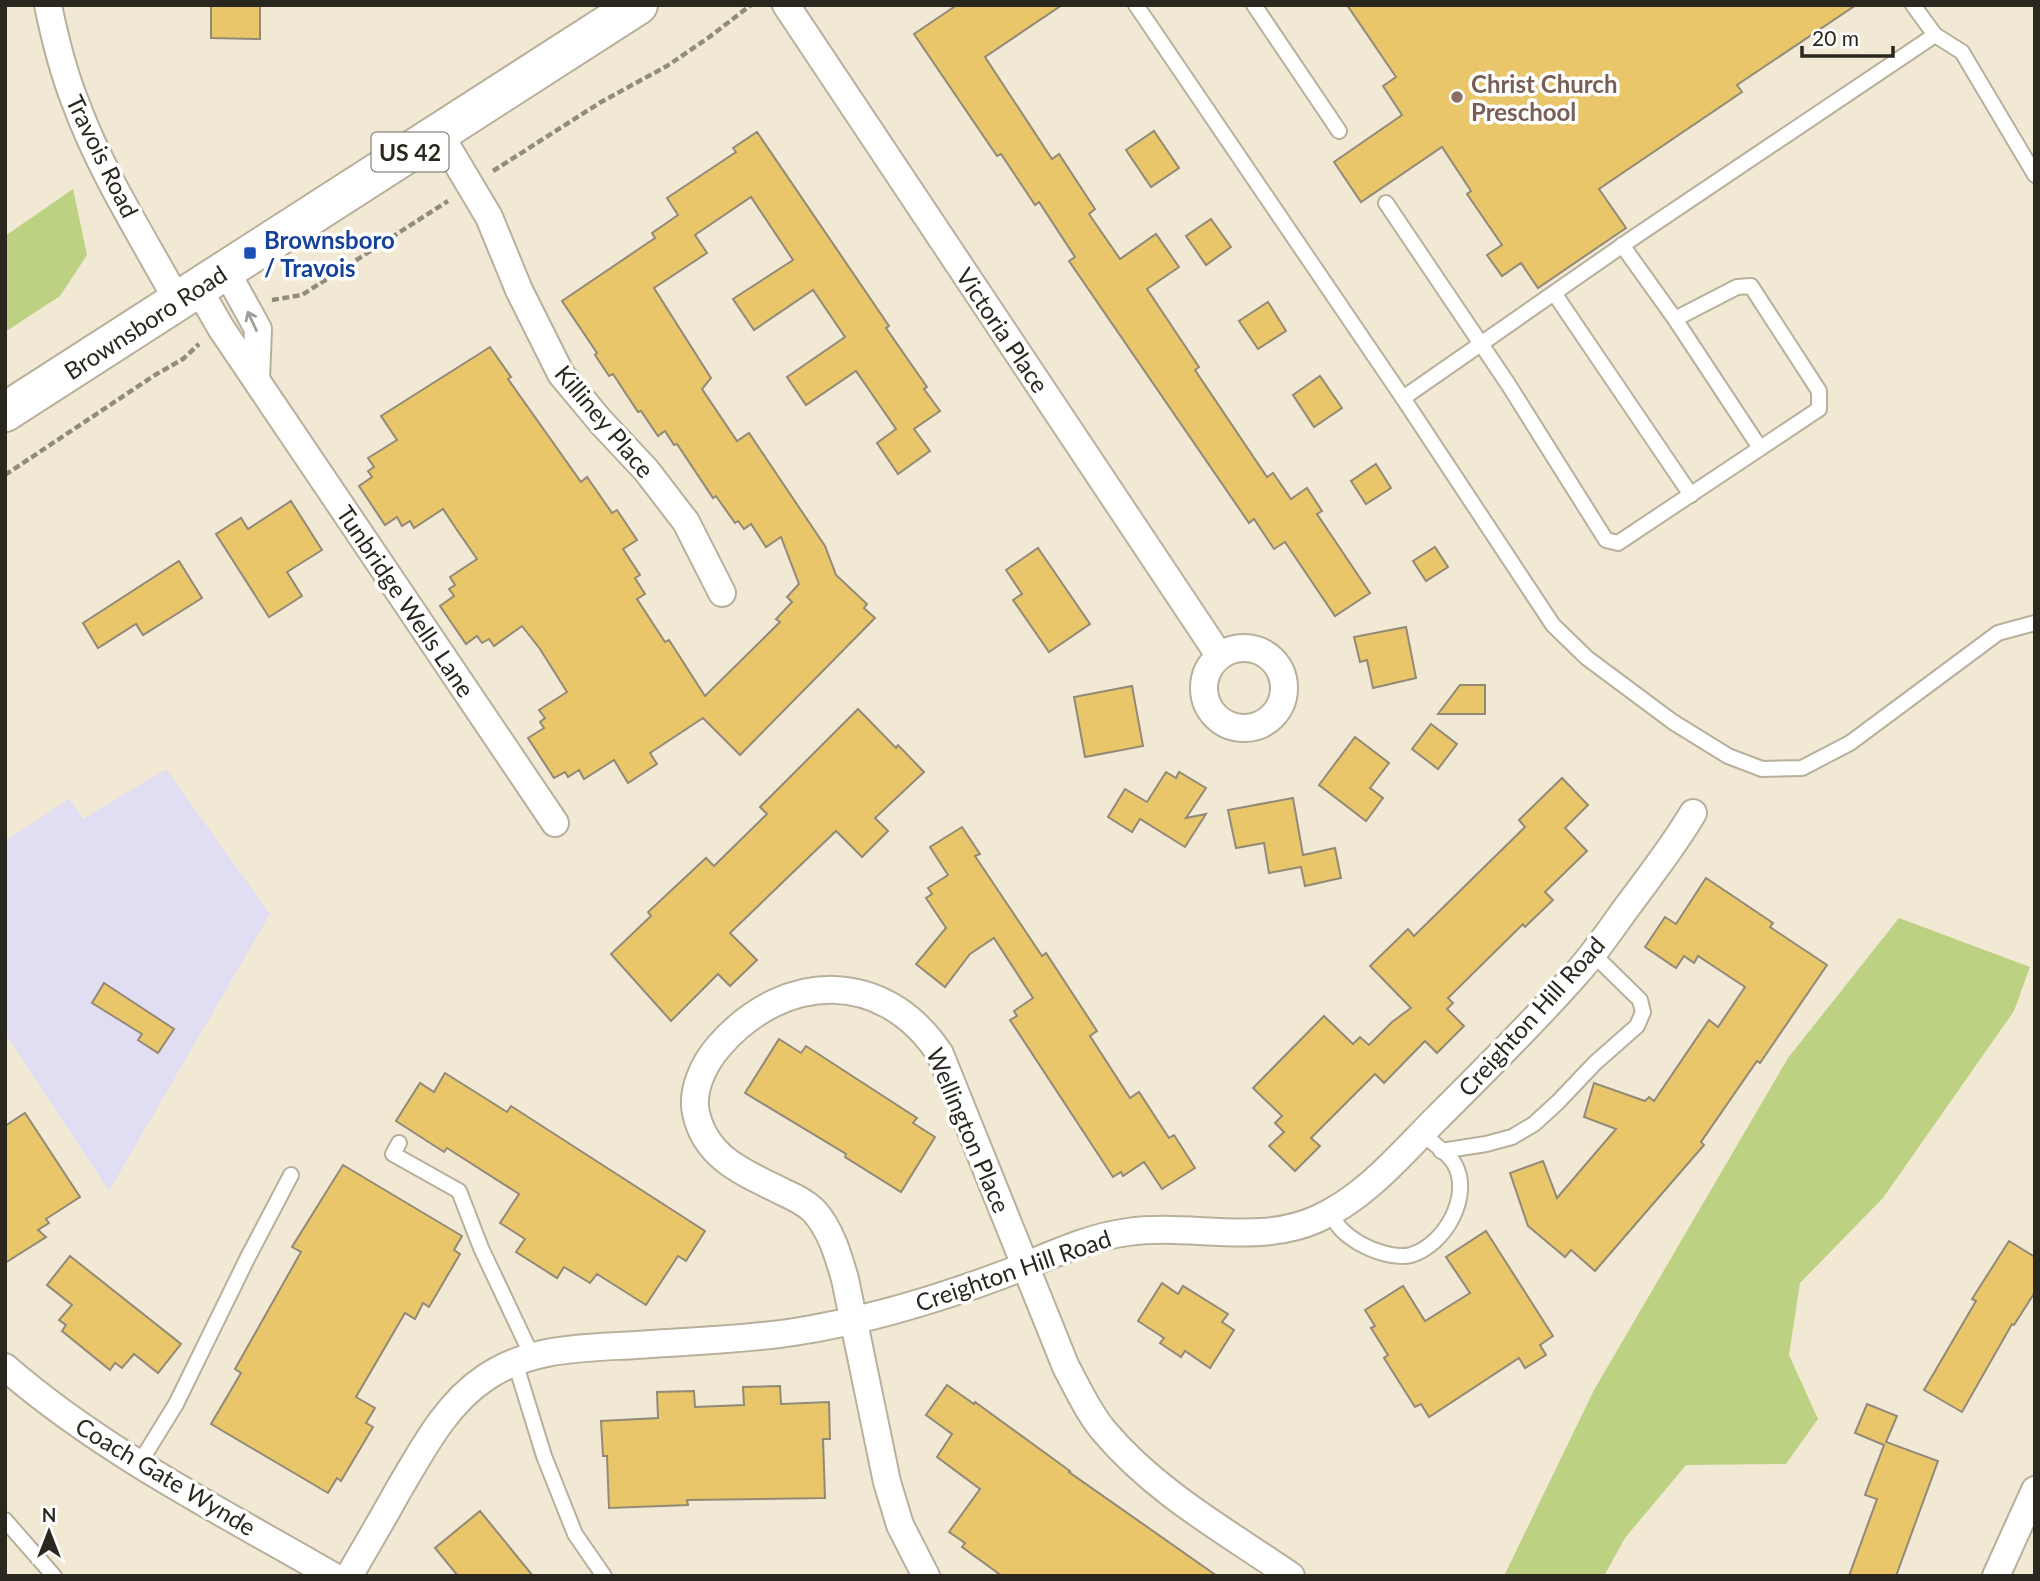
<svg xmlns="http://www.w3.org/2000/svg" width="2040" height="1581" font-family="Lato,sans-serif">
<rect width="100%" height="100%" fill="#f2e9d5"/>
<!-- industrial -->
<path fill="#e1ddf3" d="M166 769 270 914 109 1191 5 1033V841L69 799 83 819Z"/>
<!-- green -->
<g fill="#bcd182">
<path d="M73 189 87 255 60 296 5 332V236Z"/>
<path d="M1899 918 2030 967 2014 1011 1883 1198 1800 1283 1789 1355 1818 1419 1786 1464 1686 1465 1625 1538 1604 1576H1504L1594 1390 1788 1058Z"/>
</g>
<!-- building -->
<g fill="#e9c669" stroke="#928a77" stroke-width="2">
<path d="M211 5H260V39L211 38Z"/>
<path d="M957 5H1062L985 57 1052 159 1059 154 1095 209 1089 214 1120 259 1156 234 1179 267 1147 289 1199 367 1195 370 1267 477 1273 473 1291 499 1307 488 1322 511 1317 514 1370 593 1335 616 1285 542 1274 549 1254 519 1249 523 1069 261 1075 257 1039 202 1035 205 1001 154 997 156 914 34Z"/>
<path d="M1347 5H1856L1737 85 1742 92 1599 189 1626 228 1538 288 1521 263 1502 276 1487 255 1502 245 1467 194 1471 191 1442 147 1361 202 1334 162 1402 115 1383 86 1396 77Z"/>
<path d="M1154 131 1179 168 1151 187 1126 150Z"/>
<path d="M757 132 889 326 886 328 927 387 924 389 940 411 914 429 930 451 898 474 877 443 896 429 856 371 806 405 787 377 845 337 813 290 754 330 733 299 793 260 751 197 695 235 707 253 654 288 711 378 702 389 737 441 749 433 825 546 836 575 867 604 864 608 875 618 740 755 703 718 650 753 657 764 628 783 614 760 584 779 579 770 568 777 565 772 554 778 528 738 544 728 540 722 545 718 539 710 567 692 540 649 522 626 494 646 489 639 482 643 477 636 466 644 440 606 454 596 449 589 455 585 450 577 477 559 457 530 443 509 414 528 410 521 402 526 397 517 385 525 359 486 372 477 368 471 374 467 368 458 397 440 381 416 490 347 511 377 508 379 581 482 587 477 612 513 617 510 637 540 623 549 640 575 635 578 645 594 637 599 665 642 669 640 705 696 780 622 776 619 792 602 787 597 799 584 781 537 766 547 751 524 744 529 738 521 735 523 716 496 713 498 677 444 674 445 665 431 658 436 641 411 638 412 613 374 609 376 595 355 597 353 562 301 655 238 652 233 678 215 667 198 736 152 733 148Z"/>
<path d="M1211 219 1231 247 1206 265 1186 236Z"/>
<path d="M1268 302 1286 331 1258 349 1239 321Z"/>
<path d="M1320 376 1342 408 1314 427 1293 395Z"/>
<path d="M1376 464 1391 488 1366 504 1351 481Z"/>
<path d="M291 501 322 550 287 572 302 596 269 617 216 534 241 518 248 529Z"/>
<path d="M1435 547 1448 567 1426 581 1413 561Z"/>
<path d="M1038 548 1090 624 1049 652 1013 600 1022 594 1006 570Z"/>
<path d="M179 561 202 598 143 635 136 624 98 648 83 623Z"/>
<path d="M1406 627 1416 678 1373 688 1367 660 1360 662 1354 637Z"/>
<path d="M1460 685H1485V714H1438Z"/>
<path d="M1132 686 1143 746 1085 757 1074 697Z"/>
<path d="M858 709 896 748 898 745 924 772 875 818 888 831 862 857 836 831 730 933 757 960 730 986 718 974 671 1021 611 954 651 916 648 912 706 858 714 866 767 814 760 807Z"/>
<path d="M1431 724 1457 744 1438 769 1412 749Z"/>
<path d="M1355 737 1389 763 1370 788 1383 798 1366 821 1319 785Z"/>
<path d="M1166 772 1176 778 1179 772 1206 788 1186 818 1206 814 1185 847 1140 819 1132 832 1108 817 1125 789 1147 802Z"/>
<path d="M1562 778 1588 805 1565 828 1587 851 1545 892 1553 900 1525 927 1523 924 1448 998 1453 1003 1447 1009 1464 1026 1437 1053 1425 1041 1384 1083 1375 1074 1311 1138 1320 1146 1295 1171 1269 1146 1284 1132 1275 1123 1282 1116 1253 1088 1324 1016 1353 1044 1360 1037 1369 1045 1392 1022 1411 1008 1370 966 1408 929 1414 936 1525 827 1519 820Z"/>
<path d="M1293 798 1303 855 1335 848 1341 878 1305 886 1301 867 1269 873 1264 843 1236 848 1228 810Z"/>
<path d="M962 827 980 854 975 856 1042 956 1046 953 1097 1031 1090 1036 1130 1098 1139 1092 1169 1138 1174 1135 1195 1168 1162 1189 1144 1162 1123 1176 1121 1172 1113 1177 1010 1020 1017 1016 1014 1011 1033 998 994 938 970 954 945 987 916 964 946 928 926 898 932 894 928 888 948 875 930 847Z"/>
<path d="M1706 878 1773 923 1770 927 1827 965 1760 1063 1757 1061 1701 1142 1704 1145 1595 1271 1571 1250 1565 1257 1528 1226 1510 1173 1543 1161 1557 1198 1616 1129 1584 1117 1594 1083 1645 1101 1649 1097 1654 1101 1709 1020 1718 1027 1745 987 1698 956 1694 963 1684 956 1676 968 1645 947 1665 917 1676 924Z"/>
<path d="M104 983 174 1029 158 1053 138 1040 142 1034 92 1003Z"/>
<path d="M779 1039 801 1053 806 1046 917 1118 913 1123 935 1137 901 1192 845 1157 846 1154 745 1093Z"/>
<path d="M445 1073 507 1112 511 1106 705 1231 686 1261 678 1256 646 1305 597 1274 590 1283 564 1267 557 1278 516 1252 525 1239 500 1223 519 1194 447 1148 444 1152 396 1121 420 1083 434 1092Z"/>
<path d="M25 1113 80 1197 46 1219 49 1223 38 1230 46 1237 5 1263V1126Z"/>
<path d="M343 1165 462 1236 454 1250 460 1254 429 1307 423 1303 415 1319 405 1313 356 1397 375 1408 366 1423 373 1427 341 1481 337 1478 328 1493 211 1424 241 1373 235 1369 301 1252 292 1247Z"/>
<path d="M1486 1231 1553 1336 1540 1345 1546 1355 1525 1368 1519 1358 1429 1417 1421 1404 1415 1407 1384 1358 1388 1355 1371 1328 1375 1326 1365 1310 1403 1286 1425 1321 1470 1293 1446 1257Z"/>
<path d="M2009 1241 2035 1257V1292L2014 1325 2012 1324 1962 1412 1924 1390 1976 1301 1972 1299Z"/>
<path d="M70 1256 181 1344 158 1373 134 1354 122 1368 115 1363 110 1370 62 1331 66 1325 59 1320 72 1305 47 1285Z"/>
<path d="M1162 1283 1178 1294 1183 1286 1228 1314 1222 1322 1234 1330 1210 1368 1185 1351 1181 1357 1160 1343 1164 1338 1138 1321Z"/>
<path d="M947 1385 974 1404 975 1402 1070 1471 1069 1472 1217 1576H1002L962 1547 965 1543 949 1532 980 1489 937 1457 952 1434 926 1415Z"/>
<path d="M780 1386 781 1404 829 1402 830 1439H823L825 1498 687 1500 688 1505 609 1508 607 1456H603L601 1421 658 1418 657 1392 694 1391 695 1407 744 1405 743 1387Z"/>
<path d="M1867 1404 1897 1416 1886 1442 1938 1461 1896 1576H1849L1877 1499 1865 1495 1884 1445 1855 1433Z"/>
<path d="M480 1511 533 1576H458L435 1548Z"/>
</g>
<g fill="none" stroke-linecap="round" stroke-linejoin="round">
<!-- service casing -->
<g stroke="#b8b09c" stroke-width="18">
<g id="service">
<path d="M1136 5 1403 398 1633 238 1935 35 1913 5"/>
<path d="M1254 5 1339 131"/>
<path d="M1935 35 1962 52 2035 175"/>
<path d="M1386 203 1508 384 1606 540 1618 543 1819 409V391L1751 286 1737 287 1675 319 1622 245"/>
<path d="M1554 293 1691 495"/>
<path d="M1675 319 1760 448"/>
<path d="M1403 398 1553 625 1587 658 1673 722 1728 756 1762 769 1802 768 1850 743 1998 633 2035 623"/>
<path d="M399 1143 393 1154 459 1191 481 1248 532 1356"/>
<path d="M1441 1151 1486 1144 1512 1137 1534 1124 1558 1102 1595 1063 1637 1026 1643 1012 1640 1000 1592 953"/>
<path d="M1331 1212C1336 1227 1346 1235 1359 1243 1373 1251 1395 1259 1411 1255 1445 1245 1473 1195 1454 1163 1447 1152 1431 1142 1422 1133"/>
<path d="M515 1362 544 1456 575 1534 604 1576"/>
<path d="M139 1464 176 1404 248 1257 291 1175"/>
<path d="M5 1520 54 1576"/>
</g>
</g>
<!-- minor casing -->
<g stroke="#b8b09c" stroke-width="30">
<g id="minor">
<path d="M48 5C55 39 63 72 76 104 101 172 142 236 177 300"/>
<path d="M786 5 1219 655"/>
<path d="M439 133 489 217 519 290 561 374 601 422 646 470 686 522 722 593"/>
<path d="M225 269 258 329 256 379"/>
<path d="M198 288 221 328 555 823"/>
<circle cx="1244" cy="688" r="40"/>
<path d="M5 1367C103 1452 221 1511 333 1576"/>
<path d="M349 1576C366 1547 383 1518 399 1489 423 1449 445 1405 485 1378 530 1347 583 1348 636 1345 689 1341 742 1340 794 1332 865 1321 935 1300 1002 1275 1044 1259 1083 1238 1128 1232 1191 1223 1257 1246 1317 1219 1365 1198 1401 1154 1437 1118 1484 1071 1532 1024 1576 974 1598 950 1616 921 1636 895 1656 868 1676 842 1693 813"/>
<path d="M926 1576 900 1525 887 1482 845 1279C838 1255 831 1230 814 1211 805 1202 794 1197 783 1192 745 1173 706 1159 696 1113 691 1090 704 1063 720 1045 785 971 884 969 940 1054L1066 1367C1078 1389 1088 1412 1104 1431 1155 1492 1227 1532 1291 1576"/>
<path d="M1996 1576 2035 1490"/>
</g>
</g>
<!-- primary casing -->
<g stroke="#b8b09c" stroke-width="42">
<path id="primary" d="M5 412 638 5"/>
</g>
<!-- path -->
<g stroke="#928c7d" stroke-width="4.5" stroke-dasharray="7 3.5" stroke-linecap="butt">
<path d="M493 171 601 102 667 66 708 38 751 5"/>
<path d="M272 300 302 295 448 201"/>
<path d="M5 475 155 375 183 359 199 344"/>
</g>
<!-- service -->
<use href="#service" stroke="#fff" stroke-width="14"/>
<!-- minor -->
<use href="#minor" stroke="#fff" stroke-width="26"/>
<!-- primary -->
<use href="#primary" stroke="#fff" stroke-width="38"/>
</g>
<!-- one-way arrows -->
<defs><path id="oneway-shaft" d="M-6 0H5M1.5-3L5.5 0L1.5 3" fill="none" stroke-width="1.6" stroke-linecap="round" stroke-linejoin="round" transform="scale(1.75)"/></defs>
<use stroke="#9f9e9a" href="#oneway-shaft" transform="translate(252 321) rotate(-115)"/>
<!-- markers -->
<circle fill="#8d6e63" stroke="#fff" stroke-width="2.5" cx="1457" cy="97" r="7"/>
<rect fill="#1a4fb4" stroke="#fff" stroke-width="2.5" x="243" y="246" width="14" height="14" rx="3.5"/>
<g text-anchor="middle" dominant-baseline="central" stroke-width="7" stroke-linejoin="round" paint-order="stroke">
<!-- shield labels -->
<rect fill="#fff" stroke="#6a6862" stroke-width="2" x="371.5" y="132.5" width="77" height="39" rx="5"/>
<g font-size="23" font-weight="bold" fill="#2a271f">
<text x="410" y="152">US 42</text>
</g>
<!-- education labels -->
<g font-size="24" font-weight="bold" fill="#785e54" stroke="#fff" text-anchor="start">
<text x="1471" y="83">Christ Church<tspan x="1471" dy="28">Preschool</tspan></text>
</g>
<!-- street labels -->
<g font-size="24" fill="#2a271f" stroke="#fff">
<text transform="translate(103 156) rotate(64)">Travois Road</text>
<text transform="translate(145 322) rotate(-33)">Brownsboro Road</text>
<text transform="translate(1003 330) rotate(56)">Victoria Place</text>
<text transform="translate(605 421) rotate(50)">Killiney Place</text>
<text transform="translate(406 601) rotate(56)">Tunbridge Wells Lane</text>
<text transform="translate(1531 1016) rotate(-48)">Creighton Hill Road</text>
<text transform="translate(969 1130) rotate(67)">Wellington Place</text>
<text transform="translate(1013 1270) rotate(-19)">Creighton Hill Road</text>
<text transform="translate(166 1476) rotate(31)">Coach Gate Wynde</text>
</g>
<!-- transit labels -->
<g font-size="24" font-weight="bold" fill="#164399" stroke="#fff" text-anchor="start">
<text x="264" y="239">Brownsboro<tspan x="264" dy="28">/ Travois</tspan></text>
</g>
</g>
<!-- border -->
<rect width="2040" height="1581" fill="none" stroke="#2a271f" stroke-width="14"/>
<!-- north arrow -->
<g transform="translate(49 1532)" stroke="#ffffff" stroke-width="5" paint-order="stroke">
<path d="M0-5L12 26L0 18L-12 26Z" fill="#2a271f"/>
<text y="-10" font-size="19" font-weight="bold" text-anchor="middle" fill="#2a271f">N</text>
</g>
<!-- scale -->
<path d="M1802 46v10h91v-10" fill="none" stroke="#2a271f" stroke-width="3.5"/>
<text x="1812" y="46" font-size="21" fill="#2a271f" stroke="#ffffff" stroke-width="5" paint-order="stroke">20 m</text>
</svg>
